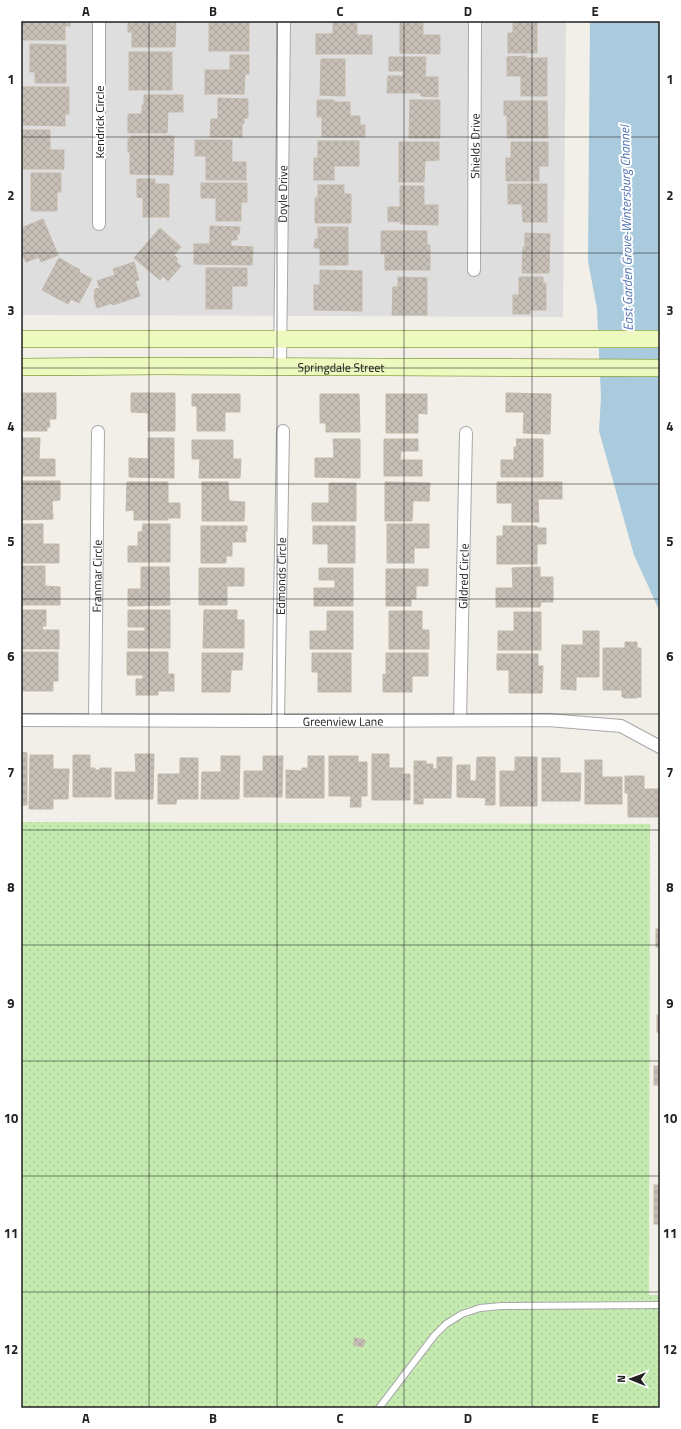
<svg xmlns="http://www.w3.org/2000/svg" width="681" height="1429" font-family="'Titillium Web',sans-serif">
<defs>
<pattern id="grass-dots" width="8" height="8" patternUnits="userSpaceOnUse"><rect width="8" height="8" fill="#c4eab0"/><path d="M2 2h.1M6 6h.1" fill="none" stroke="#a8c897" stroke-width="1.8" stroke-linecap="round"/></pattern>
<pattern id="building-cross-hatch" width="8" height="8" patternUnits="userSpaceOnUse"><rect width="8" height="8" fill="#c6bfb7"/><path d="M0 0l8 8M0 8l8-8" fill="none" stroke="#aaa49d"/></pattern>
</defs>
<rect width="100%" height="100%" fill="#f1efe8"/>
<!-- residential -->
<path fill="#dfdede" d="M21 21H566L563 317 21 315Z"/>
<!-- grass -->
<path fill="url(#grass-dots)" d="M21 822 650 824 649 1295H660V1408H21Z"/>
<!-- water -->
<path fill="#aacade" d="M590 21H660V612L634 555 599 431 601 397 597 309 588 261Z"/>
<!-- building -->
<g fill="url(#building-cross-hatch)" stroke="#c3b9aa">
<path d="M21 21H70V26H65V40H21Z"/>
<path d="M128 21H176L175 47H132V32H128Z"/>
<rect x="209" y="21" width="40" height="30"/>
<path d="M333 21H357V35H372V54H316V34H333Z"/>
<path d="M400 21H423V35H440V54L400 53Z"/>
<path d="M513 21H537V53H508V33H513Z"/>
<path d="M30 44 66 45V83H35V72H30Z"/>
<rect x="129" y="52" width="43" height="38"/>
<path d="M230 55H249V74H245L244 94H205V70H230Z"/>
<path d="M526 56V58H547V96H521V76H507V57Z"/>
<path d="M389 57H426L425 77H438V97L421 96V93H387L388 76H403V71H389Z"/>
<path d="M321 59H345V96L320 95Z"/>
<path d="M21 87H69V114H65V126L22 125 23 101H21Z"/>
<path d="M144 95H183V112H168L167 133H128V114H142V105H144Z"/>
<path d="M218 98 248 99V118H244V124L242 123V137H210L211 119H218Z"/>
<path d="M317 100H334V102H350V116H360V125H365V137H322V117H317Z"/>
<path d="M410 100H440V138H409Z"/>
<path d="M504 101H547L548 138H507V115H504Z"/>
<path d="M23 130H50V150H64V169H23Z"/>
<path d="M131 136H174L173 175 130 174V152H128V138H131Z"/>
<path d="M195 140H232V162H246V180H206V156H195Z"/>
<path d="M318 141H359V166H334V180H314V158H318Z"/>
<path d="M399 142H439V160L425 161 424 182H399Z"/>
<path d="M511 142H548V166H539V181H506V158H511Z"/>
<path d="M31 173H61V192H57V211H31Z"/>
<path d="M137 179H155V184H169V217H143V198L137 197Z"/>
<path d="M201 183H247V202H241V221H216V198H201Z"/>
<path d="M508 184H547V222H523L522 204H508Z"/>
<path d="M318 185H344V194H351V223H315V198H318Z"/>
<path d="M400 186H424V205H438V225L401 224V222L388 221V207H400Z"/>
<path d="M43 219 58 255 41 262 39 257 26 262 21 252V228Z"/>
<path d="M210 226 240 227 239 234H237V240H231V246L253 247 252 265 194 264V244H210Z"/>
<path d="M318 227H348V265H320V248H314L315 239H318Z"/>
<path d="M160 228 181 247 174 255 178 259 176 262 181 266 168 281 163 276 160 280 134 258Z"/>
<path d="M381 231H427V245H430V270H385V254H381Z"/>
<path d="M525 233 550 234 549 273H522L523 247H525Z"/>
<path d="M59 258 80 270 79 272 92 279 79 303 71 299 68 304 42 290Z"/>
<path d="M134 262 139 280 135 281 140 296 113 305 112 303 97 308 94 298 95 289 100 288 97 281 115 275 113 269Z"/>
<path d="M206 268H247V286H232V309H206Z"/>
<path d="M320 270 362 271V311L314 310V285H320Z"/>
<path d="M398 277 427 278V315H392L393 287H398Z"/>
<path d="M519 277H543V283H546V310H530V314H513V295H519Z"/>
<path d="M21 393H56V419H49L50 427H47V431H21Z"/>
<path d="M131 393H175V431H148V413L131 412Z"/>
<path d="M506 393 551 394 550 434 523 433 524 412H506Z"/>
<path d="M192 394H240V412H225V431H197V406H192Z"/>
<path d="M320 394H359L360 432H326V423H320Z"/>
<path d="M386 394H427V414L418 413V433H386Z"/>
<path d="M21 438H40L39 459H55V476H21Z"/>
<path d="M148 438H174V478L129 477V458L148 459Z"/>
<path d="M333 439H360V478L315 477V458H334Z"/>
<path d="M384 439H418V451H401L400 460H422V476H384Z"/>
<path d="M516 439H543V477H501V460H514V447H517Z"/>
<path d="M192 440H233V459H241L240 478H199L200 459H192Z"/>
<path d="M21 481H60V500L52 501 53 519 21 520Z"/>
<path d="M127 482H168V503H180V518H168V520H134V510L126 511Z"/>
<path d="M202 482H228L229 501 245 502 244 521H202Z"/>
<path d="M385 482 430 483 429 501H413L412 521H385Z"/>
<path d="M497 482H562V499H538L539 522H512V503H497Z"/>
<path d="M329 483H356V521H312V503H329Z"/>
<path d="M21 524H43V544H59V563H21Z"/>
<path d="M143 524H170V562H128V546H138V532H142Z"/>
<path d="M387 524H429V548H414V563H387Z"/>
<path d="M201 526H247V531H245L246 542H232V556H226V563H201Z"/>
<path d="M313 526H355V563H328V544H313Z"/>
<path d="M503 526H537V528H546V544H537V564H497V536H503Z"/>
<path d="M21 566H45V586L60 587V605H21Z"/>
<path d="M141 567H169L170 605 128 606V589H141Z"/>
<path d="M540 567V577H553V602H541L540 607H496V588H513L512 568Z"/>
<path d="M199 568H244V586H227V605H199Z"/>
<path d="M319 568H353V606H314V588H335V580H319Z"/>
<path d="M386 569H428V586H416V599L411 598V606H386Z"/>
<path d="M21 610H46V626H42L43 630H59V649H21Z"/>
<path d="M128 610H170V648H128V631H145V627H128Z"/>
<path d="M204 610H237V620H244V648H203Z"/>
<path d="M327 611H353V649H310V631H327Z"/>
<path d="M389 611H422V630H429V649H389Z"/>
<path d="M514 612H541V650H498V631H514Z"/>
<path d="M583 631H599V677H576V690L561 689 562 645H583Z"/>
<path d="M625 642H637V648H641V697H637V698H624V697H622V690H603V648H625Z"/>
<path d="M21 652H58V681H53V691H21Z"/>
<path d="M127 652H168V674H174V691H158V695H136V679H143V675H127Z"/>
<path d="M202 653H243L242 670H231L230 692H202Z"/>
<path d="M312 653H351V692H318V672H312Z"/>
<path d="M386 653H428V676H412V692H383V674L386 675Z"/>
<path d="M497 654H538V666H543L542 693H509V670H497Z"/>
<path d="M21 752 27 753V805H21Z"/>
<path d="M135 754H154L153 799H115V772H136Z"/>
<path d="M372 754H389V768H403L402 774H410V800H372Z"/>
<path d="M30 755H53V769H69L68 799H53V809H29Z"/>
<path d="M73 755H90V768H95V770H100V768H111V797H73Z"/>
<path d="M221 756H240L239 799H201L202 772H221Z"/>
<path d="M263 756H283L282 797H244V771H263Z"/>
<path d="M308 756H324V798H286V770L302 771V768H308Z"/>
<path d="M329 756H358V762H367V796H361V807H350L351 796H329Z"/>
<path d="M437 757H452L451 798H423V804H414V761H426V764H433V769H437Z"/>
<path d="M477 757H495V805H485L486 798 457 797V765H470V781H476Z"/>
<path d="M515 757H537V806H500V771H515Z"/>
<path d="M180 758H198V799H177L176 804H158V774H180Z"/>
<path d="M542 758H560V773H581L580 801H542Z"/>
<path d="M585 760H602V777H622V804H585Z"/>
<path d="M625 776H644V789H660V817H628V793H625Z"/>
<rect x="656" y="929" width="4" height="18"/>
<rect x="657" y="1015" width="3" height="17"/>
<rect x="654" y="1066" width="6" height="19"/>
<rect x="654" y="1185" width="6" height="39"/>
<path d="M355 1338 365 1340 363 1347 353 1345Z"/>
</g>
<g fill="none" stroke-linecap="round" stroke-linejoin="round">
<!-- service casing -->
<g stroke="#a8a8a8" stroke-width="8">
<path id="service" d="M379 1408 434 1336 446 1324 462 1314 480 1308 501 1306 660 1305"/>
</g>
<!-- minor casing -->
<g stroke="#a8a8a8" stroke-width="14">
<g id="minor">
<path d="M99 224V21"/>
<path id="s1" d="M474 270 475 21"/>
<path id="s2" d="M280 368 284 21"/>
<path id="s3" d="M95 719 98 432"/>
<path id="s4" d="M21 720 278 721 548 720 621 726 660 747"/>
<path id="s5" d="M460 720 466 433"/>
<path id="s6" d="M278 721 283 431"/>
</g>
</g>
<!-- secondary casing -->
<g stroke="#5d7907" stroke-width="18">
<g id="secondary">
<path d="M21 339H660"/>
<path id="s7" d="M21 367 159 366 660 368"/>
</g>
</g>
<!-- service -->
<use href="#service" stroke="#fff" stroke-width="6"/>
<!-- minor -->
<use href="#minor" stroke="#fff" stroke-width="12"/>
<!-- secondary -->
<use href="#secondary" stroke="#edf9be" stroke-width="17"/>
</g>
<!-- grid -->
<path fill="none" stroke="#212121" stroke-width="1" stroke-opacity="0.55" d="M149 21V1408M277 21V1408M404 21V1408M532 21V1408M21 137H660M21 253H660M21 368H660M21 484H660M21 599H660M21 714H660M21 830H660M21 945H660M21 1061H660M21 1176H660M21 1292H660"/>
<g text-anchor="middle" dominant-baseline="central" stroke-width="4" stroke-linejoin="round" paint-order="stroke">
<!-- street labels -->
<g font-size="12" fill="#212121" stroke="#fff">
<text transform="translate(99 122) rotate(-90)">Kendrick Circle</text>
<text stroke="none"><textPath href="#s1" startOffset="124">Shields Drive</textPath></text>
<text stroke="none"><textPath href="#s2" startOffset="174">Doyle Drive</textPath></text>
<text stroke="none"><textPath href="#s7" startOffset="320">Springdale Street</textPath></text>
<text stroke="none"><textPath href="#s3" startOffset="143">Franmar Circle</textPath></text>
<text stroke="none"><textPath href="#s6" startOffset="145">Edmonds Circle</textPath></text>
<text stroke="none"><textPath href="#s5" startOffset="144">Gildred Circle</textPath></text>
<text stroke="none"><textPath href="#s4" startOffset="322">Greenview Lane</textPath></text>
</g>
<!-- water labels -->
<g font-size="13" font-style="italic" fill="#4e71b0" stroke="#fff">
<text transform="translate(626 228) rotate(-91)">East Garden Grove-Wintersburg Channel</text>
</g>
</g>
<!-- border -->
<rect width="681" height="1429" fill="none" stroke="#ffffff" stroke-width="44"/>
<!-- north arrow -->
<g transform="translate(631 1379) rotate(271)" stroke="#ffffff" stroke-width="3" paint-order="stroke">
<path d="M0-3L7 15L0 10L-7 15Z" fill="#212121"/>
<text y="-6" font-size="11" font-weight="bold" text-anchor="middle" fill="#212121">N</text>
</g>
<rect x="22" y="22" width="637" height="1385" fill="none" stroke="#212121" stroke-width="1.5"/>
<g font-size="13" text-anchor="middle" font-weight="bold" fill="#212121">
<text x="86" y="16">A</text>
<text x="213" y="16">B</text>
<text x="340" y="16">C</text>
<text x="468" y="16">D</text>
<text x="595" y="16">E</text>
<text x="11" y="84">1</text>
<text x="670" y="84">1</text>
<text x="11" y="200">2</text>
<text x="670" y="200">2</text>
<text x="11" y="315">3</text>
<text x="670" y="315">3</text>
<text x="11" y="431">4</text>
<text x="670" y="431">4</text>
<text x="11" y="546">5</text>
<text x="670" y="546">5</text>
<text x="11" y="661">6</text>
<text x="670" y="661">6</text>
<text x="11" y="777">7</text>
<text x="670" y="777">7</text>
<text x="11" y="892">8</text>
<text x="670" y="892">8</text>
<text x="11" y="1008">9</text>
<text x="670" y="1008">9</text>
<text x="11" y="1123">10</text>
<text x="670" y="1123">10</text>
<text x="11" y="1238">11</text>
<text x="670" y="1238">11</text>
<text x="11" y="1354">12</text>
<text x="670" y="1354">12</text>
<text x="86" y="1423">A</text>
<text x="213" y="1423">B</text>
<text x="340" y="1423">C</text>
<text x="468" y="1423">D</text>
<text x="595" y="1423">E</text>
</g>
</svg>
